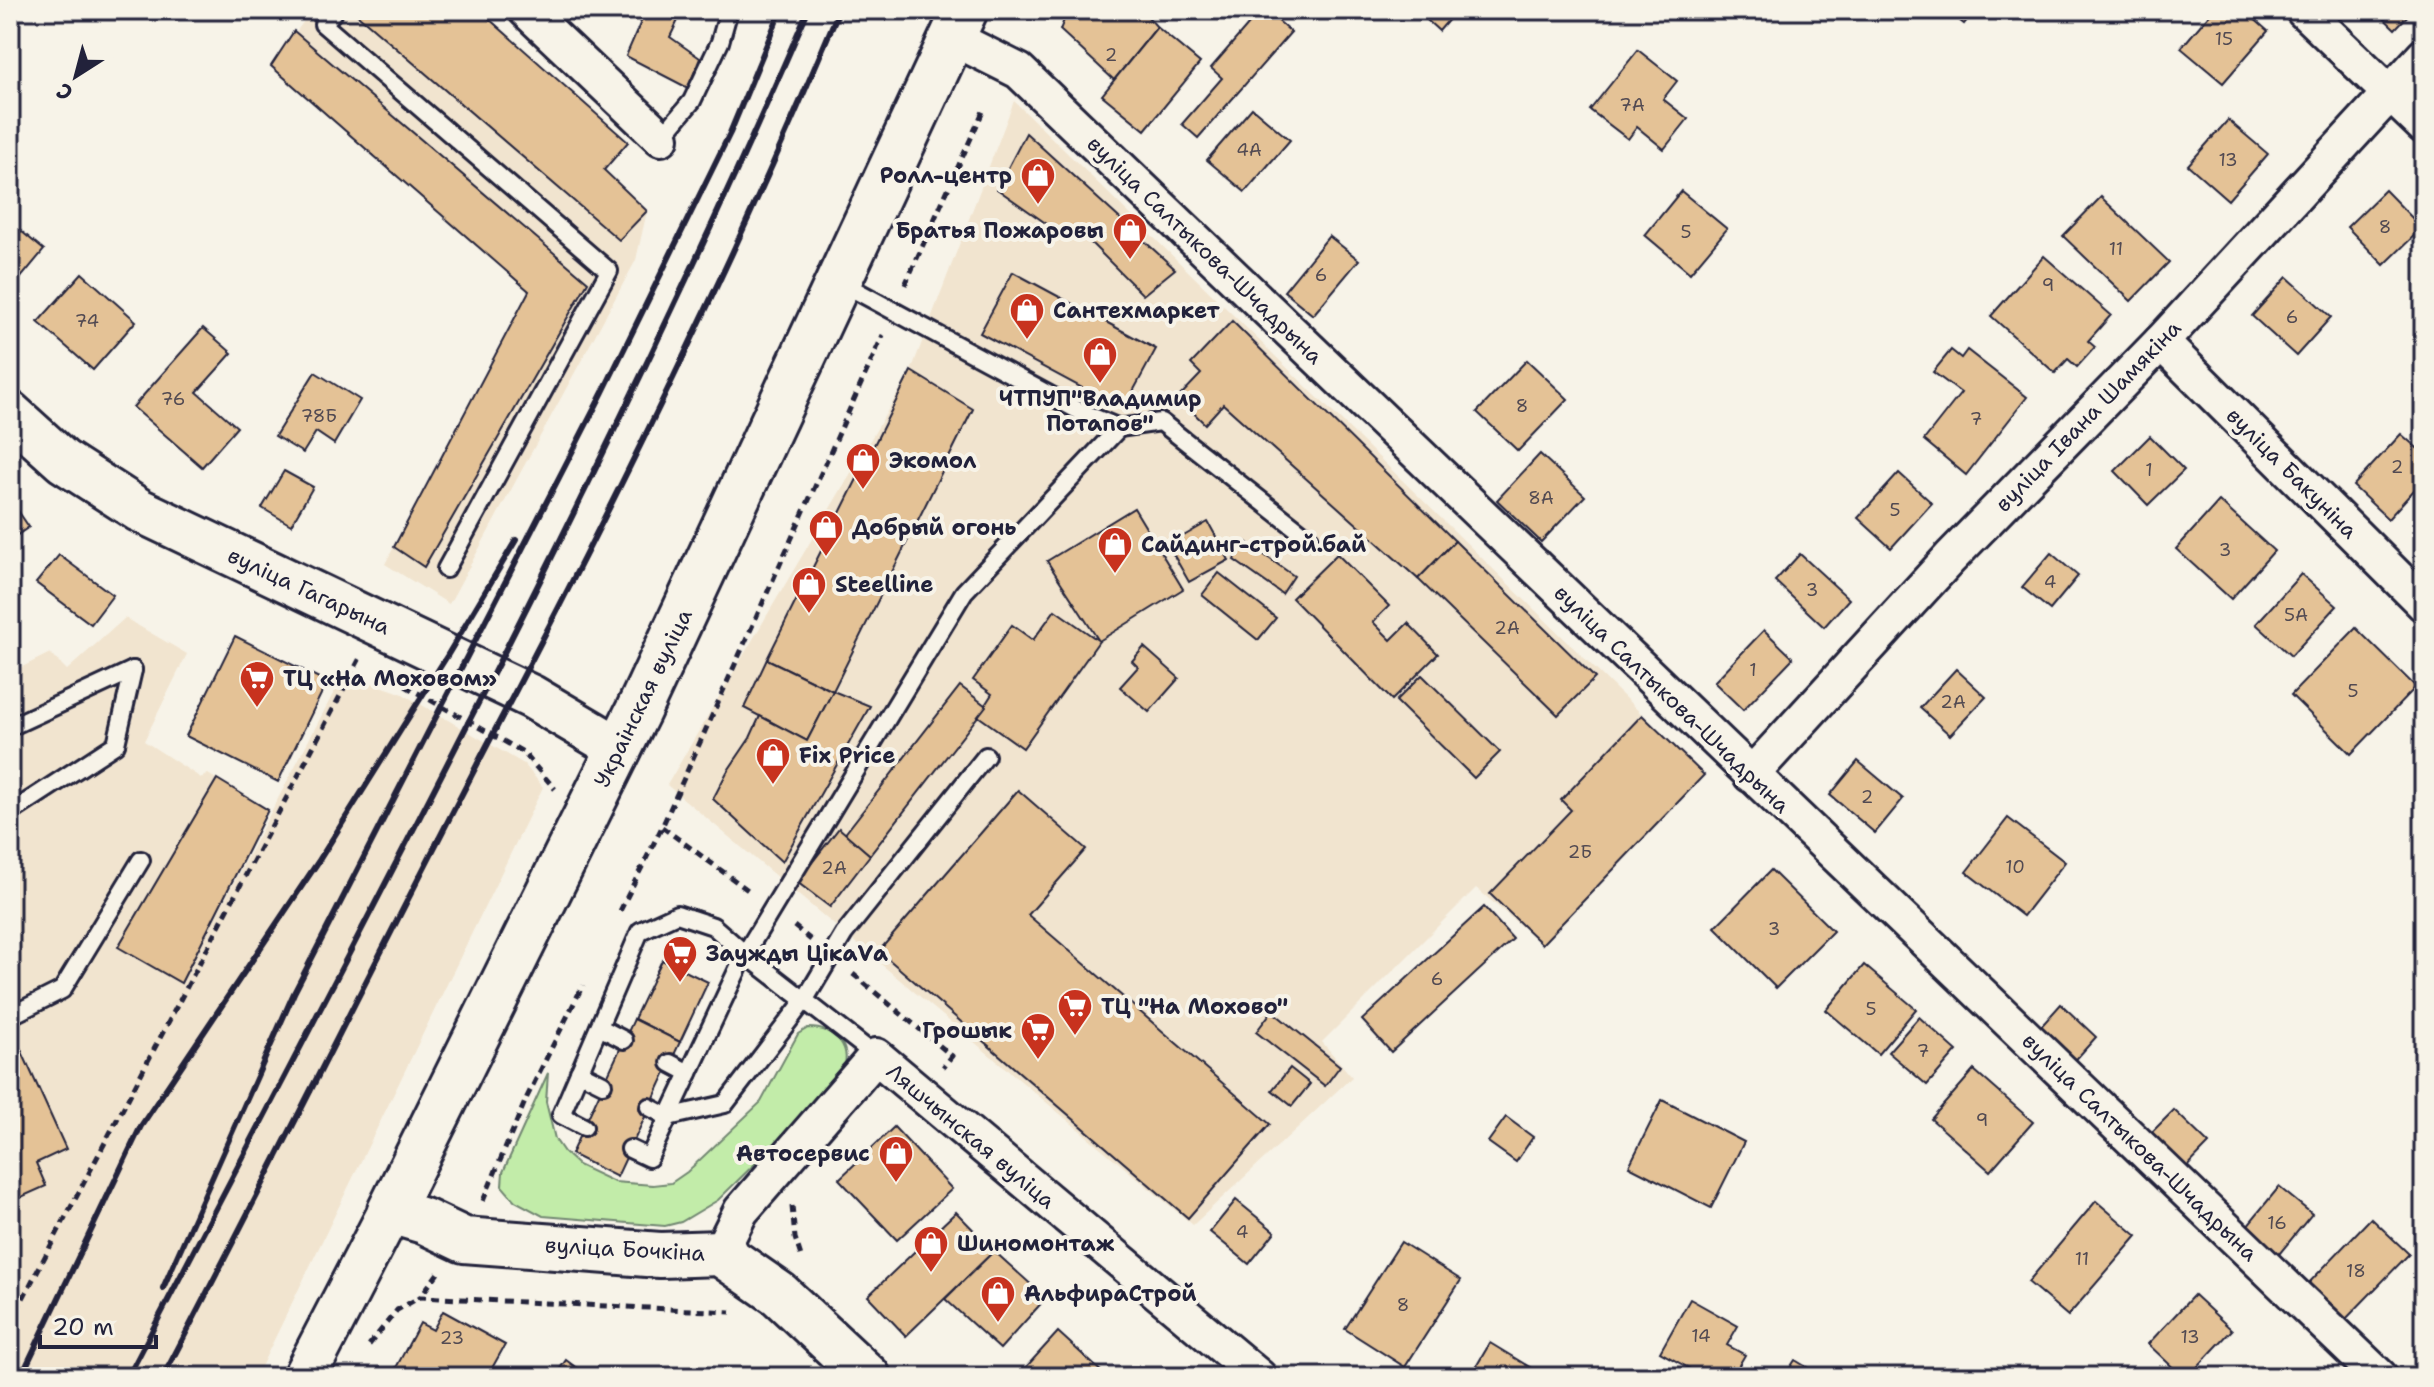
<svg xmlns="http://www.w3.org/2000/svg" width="2434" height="1387" font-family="'Shantell Sans',sans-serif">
<rect width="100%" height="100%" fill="#f7f3e8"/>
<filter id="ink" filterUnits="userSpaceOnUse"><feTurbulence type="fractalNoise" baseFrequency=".0125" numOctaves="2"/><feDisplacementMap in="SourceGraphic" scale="16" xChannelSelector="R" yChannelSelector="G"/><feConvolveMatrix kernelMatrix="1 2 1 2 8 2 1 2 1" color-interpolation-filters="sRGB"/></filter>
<g filter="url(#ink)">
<!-- built -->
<g fill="#f1e4cf">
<path d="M312 10H479L628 142 604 170 647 211 636 260 449 604 385 564 529 291 271 66Z"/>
<path d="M1014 101 1704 775 1542 944 1476 888 1322 1042 1352 1077 1193 1225 667 785 911 371Z"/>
<path d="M125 618 187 654 144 741 201 778 208 774 268 810 210 928 344 673 401 693 524 764 543 787 256 1377H10V673L50 653 67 670Z"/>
</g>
<!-- green -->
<path fill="#c2eca9" stroke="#728772" stroke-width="2" d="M808 1028C835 1028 855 1047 841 1075 839 1081 833 1086 829 1091L718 1200 681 1222 665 1226 543 1216 515 1201 502 1186 503 1172 548 1073 546 1102 555 1139 564 1152 578 1165 614 1182 653 1185 671 1183 687 1172 761 1102 798 1034Z"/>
<!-- building -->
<g fill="#e4c296" stroke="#22223b" stroke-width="2">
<path d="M352 10H479L628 142 604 170 647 211 619 240Z"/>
<path d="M646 10H683L670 37 700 58 688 88 626 56Z"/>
<path d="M1068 10H1142L1157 27 1114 80 1060 30Z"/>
<path d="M1261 10H1266L1291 32 1198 138 1182 124 1222 78 1211 68Z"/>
<path d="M1416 10H1457L1439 31Z"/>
<path d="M1946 10H1975L1964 24Z"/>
<path d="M2213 10H2244L2268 31 2223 83 2181 48Z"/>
<path d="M2375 10H2413L2395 29Z"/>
<path d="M1157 27 1200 63 1145 130 1102 95Z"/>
<path d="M294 31 588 282 424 567 394 547 529 291 271 66Z"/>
<path d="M1638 50 1677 81 1663 99 1688 119 1664 149 1637 127 1628 139 1590 110Z"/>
<path d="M1252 108 1290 140 1245 192 1207 160Z"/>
<path d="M2228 120 2268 154 2228 200 2188 165Z"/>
<path d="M1026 133 1175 269 1143 295 1074 226 1064 236 997 189Z"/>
<path d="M2385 190 2422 228 2384 265 2347 227Z"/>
<path d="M1681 191 1727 229 1690 273 1645 235Z"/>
<path d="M2101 197 2169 262 2131 301 2063 236Z"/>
<path d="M10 222 44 250 10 291Z"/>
<path d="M1329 236 1359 260 1313 315 1284 291Z"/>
<path d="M2044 256 2111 315 2088 341 2095 347 2077 367 2068 359 2055 373 1991 316Z"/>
<path d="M1013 272 1156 349 1123 410 980 333Z"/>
<path d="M82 273 136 321 93 370 38 322Z"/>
<path d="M2287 277 2331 317 2296 356 2252 316Z"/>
<path d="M1232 321 1455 541 1418 579 1223 404 1205 424 1178 398 1201 374 1191 364Z"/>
<path d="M203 328 232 353 197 392 237 427 202 467 133 407Z"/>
<path d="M1951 350 1961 358 1967 350 2027 397 1966 475 1924 440 1961 393 1933 372Z"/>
<path d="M1527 360 1568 399 1518 451 1477 412Z"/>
<path d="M911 371 973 409 833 691 767 659Z"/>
<path d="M315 372 360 400 334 444 316 432 303 453 275 436Z"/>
<path d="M2401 434 2424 454V479L2388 519 2353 486Z"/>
<path d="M2150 436 2184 470 2148 505 2115 471Z"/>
<path d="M1540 454 1585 496 1541 542 1497 500Z"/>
<path d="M284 471 313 487 291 525 262 508Z"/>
<path d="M1899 473 1932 503 1891 548 1858 518Z"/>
<path d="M10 499 29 527 10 540Z"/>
<path d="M2219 501 2274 551 2231 599 2176 549Z"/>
<path d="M1134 508 1183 589 1099 641 1047 561Z"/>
<path d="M1208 522 1229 560 1189 582 1168 545Z"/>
<path d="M1455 541 1595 678 1558 715 1418 579Z"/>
<path d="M1246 542 1294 576 1282 594 1234 560Z"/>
<path d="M2051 553 2078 576 2050 610 2022 587Z"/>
<path d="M1337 554 1389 606 1373 622 1391 640 1408 623 1438 654 1392 700 1292 598Z"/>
<path d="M1800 554 1849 599 1824 627 1775 581Z"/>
<path d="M59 555 113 595 91 624 36 583Z"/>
<path d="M1219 573 1276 618 1258 640 1202 595Z"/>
<path d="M2301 574 2337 606 2291 656 2256 624Z"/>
<path d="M1055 610 1099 641 1023 748 978 716 992 694 973 680 1012 625 1033 640Z"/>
<path d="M2356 628 2416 687 2351 754 2291 695Z"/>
<path d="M1764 630 1793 658 1743 710 1714 682Z"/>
<path d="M235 636 327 682 278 782 186 736Z"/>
<path d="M1144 647 1179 678 1149 712 1120 687 1138 667 1132 661Z"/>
<path d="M767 659 833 691 807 741 744 708Z"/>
<path d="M1956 669 1986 697 1950 735 1920 708Z"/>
<path d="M1422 675 1500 752 1474 778 1396 701Z"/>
<path d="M960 686 986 706 870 855 844 835Z"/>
<path d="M833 691 870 706 782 862 713 799 727 772 750 738 760 716 807 741Z"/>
<path d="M1642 715 1704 775 1542 944 1490 894 1571 810 1561 800Z"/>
<path d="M1858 761 1903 799 1875 833 1830 795Z"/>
<path d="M217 779 268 810 181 983 118 947Z"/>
<path d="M1018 790 1086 849 1028 915 1270 1124 1188 1218 879 951Z"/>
<path d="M2008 818 2065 862 2023 916 1966 872Z"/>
<path d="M839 828 870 855 830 907 797 882Z"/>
<path d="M1771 870 1833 931 1776 988 1715 927Z"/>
<path d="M1484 907 1513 939 1391 1052 1362 1020Z"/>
<path d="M662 960 708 982 680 1042 634 1019Z"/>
<path d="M1864 965 1916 1009 1878 1054 1826 1010Z"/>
<path d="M2061 1004 2096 1037 2071 1065 2036 1032Z"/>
<path d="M1272 1011 1340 1066 1325 1086 1256 1032Z"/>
<path d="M1919 1017 1957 1051 1927 1085 1888 1052Z"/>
<path d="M634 1019 680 1042 617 1177 571 1154Z"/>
<path d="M18 1043 66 1149 36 1163 46 1186 10 1202V1046Z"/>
<path d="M1290 1068 1310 1084 1292 1106 1272 1090Z"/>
<path d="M1974 1070 2033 1122 1990 1171 1931 1119Z"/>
<path d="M1662 1100 1744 1142 1711 1208 1629 1166Z"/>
<path d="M2174 1110 2209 1144 2177 1177 2142 1142Z"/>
<path d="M1506 1117 1533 1137 1516 1162 1488 1142Z"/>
<path d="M894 1127 952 1189 897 1240 839 1179Z"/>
<path d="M2279 1187 2312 1214 2275 1259 2242 1232Z"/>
<path d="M1236 1200 1275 1232 1249 1264 1210 1232Z"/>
<path d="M2096 1201 2137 1236 2068 1316 2028 1282Z"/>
<path d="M956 1212 994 1251 906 1336 868 1296Z"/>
<path d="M2371 1218 2409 1254 2340 1325 2303 1289Z"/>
<path d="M1401 1242 1461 1280 1405 1367 1345 1329Z"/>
<path d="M994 1251 1046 1298 1000 1349 945 1299Z"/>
<path d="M2194 1295 2232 1330 2188 1377H2183L2148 1344Z"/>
<path d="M1690 1299 1738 1326 1727 1345 1745 1355 1732 1377H1690L1694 1371 1660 1352Z"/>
<path d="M443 1311 505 1345 487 1377H391L420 1323 433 1330Z"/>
<path d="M1058 1332 1105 1375 1104 1377H1017Z"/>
<path d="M1490 1343 1546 1377H1470Z"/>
<path d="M566 1360 589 1377H554Z"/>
<path d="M1795 1360 1823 1377H1784Z"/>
</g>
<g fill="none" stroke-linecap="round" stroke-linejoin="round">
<!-- service casing -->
<g stroke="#22223b" stroke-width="22">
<g id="service">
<path d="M335 10 323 24 609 271 446 569"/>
<path d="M661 138 692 101 720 42 729 10"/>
<path d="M840 282 1083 413 1119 428 1161 422 1310 539"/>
<path d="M10 727 133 670"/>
<path d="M10 813 116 744 133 670"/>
<path d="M10 1016 62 990 141 860"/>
<path d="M599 1027 624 1040"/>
<path d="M876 1056 745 954 964 592 1119 428"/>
<path d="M670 1063 689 1073"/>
<path d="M579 1072 603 1084"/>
<path d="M649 1107 668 1117 725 1104 804 1001 844 934 986 756"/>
<path d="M584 1127 561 1115 640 931 677 914 713 926 745 954 649 1158 630 1149"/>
</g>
</g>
<!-- minor casing -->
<g stroke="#22223b" stroke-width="40">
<g id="minor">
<path d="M526 10 661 138"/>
<path d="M2303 10 2424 126"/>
<path d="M953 38 1019 71 2380 1377"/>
<path d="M2161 342 2424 604"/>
<path d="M1751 775 1950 558 2161 342 2424 56"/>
<path d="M720 1253 741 1211 876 1056 1259 1377"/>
</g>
</g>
<!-- tertiary casing -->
<g stroke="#22223b" stroke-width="48">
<g id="tertiary">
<path d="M10 413 63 461 139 510 532 697 620 749"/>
<path d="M304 1377 390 1211"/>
</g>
</g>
<!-- secondary casing -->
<g stroke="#22223b" stroke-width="50">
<path id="secondary" d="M868 1377 779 1294 720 1253 660 1255 464 1240 424 1221 390 1211 638 711 965 10"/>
</g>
<!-- path -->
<g stroke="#22223b" stroke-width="5" stroke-dasharray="8 6" stroke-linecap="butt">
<path d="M905 285 984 109"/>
<path d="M393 679 523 752 555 789"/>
<path d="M662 827 752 893"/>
<path d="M620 911 662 827 883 335"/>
<path d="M794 926 811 940"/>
<path d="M853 974 952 1056 943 1067"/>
<path d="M483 1201 527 1097 583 985"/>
<path d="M792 1206 795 1238 802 1259"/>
<path d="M438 1273 420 1297 731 1312"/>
<path d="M10 1323 360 658"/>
<path d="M369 1345 397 1310 420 1297"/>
</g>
<!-- service -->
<use href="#service" stroke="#f7f3e8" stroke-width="16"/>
<!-- minor -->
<use href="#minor" stroke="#f7f3e8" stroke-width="34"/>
<!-- tertiary -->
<use href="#tertiary" stroke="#f7f3e8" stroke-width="42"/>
<!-- secondary -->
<use href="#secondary" stroke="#f7f3e8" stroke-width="44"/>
<!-- rail -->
<g stroke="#22223b" stroke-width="6">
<path d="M163 1288 294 993 603 392 730 133 781 10"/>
<path d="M21 1377 141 1126 318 862 447 656 516 540"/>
<path d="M128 1377C363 925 606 477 808 10"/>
<path d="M163 1377C275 1164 381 949 492 736 617 498 736 258 839 10"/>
</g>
</g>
</g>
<!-- icons -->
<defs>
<g id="shop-pin" transform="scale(1.8)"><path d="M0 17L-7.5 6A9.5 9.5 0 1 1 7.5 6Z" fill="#c8321e" stroke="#f7f3e8"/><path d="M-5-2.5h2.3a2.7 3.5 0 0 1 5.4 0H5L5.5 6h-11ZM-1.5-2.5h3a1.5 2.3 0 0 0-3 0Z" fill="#fff"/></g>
<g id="supermarket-pin" transform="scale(1.8)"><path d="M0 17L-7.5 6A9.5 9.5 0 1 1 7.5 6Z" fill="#c8321e" stroke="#f7f3e8"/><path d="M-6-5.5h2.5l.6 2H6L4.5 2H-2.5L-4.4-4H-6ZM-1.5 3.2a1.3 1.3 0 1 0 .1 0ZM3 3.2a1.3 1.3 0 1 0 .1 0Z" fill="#fff"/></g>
</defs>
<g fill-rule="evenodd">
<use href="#shop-pin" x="1038" y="175"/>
<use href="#shop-pin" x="1130" y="230"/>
<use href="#shop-pin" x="1027" y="310"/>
<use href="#shop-pin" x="1100" y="354"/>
<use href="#shop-pin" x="863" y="460"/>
<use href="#shop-pin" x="826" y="527"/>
<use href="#shop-pin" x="1115" y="544"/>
<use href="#shop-pin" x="809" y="584"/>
<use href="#supermarket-pin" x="257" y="678"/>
<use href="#shop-pin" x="773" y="755"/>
<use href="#supermarket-pin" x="680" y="953"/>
<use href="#supermarket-pin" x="1075" y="1006"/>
<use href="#supermarket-pin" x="1038" y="1030"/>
<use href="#shop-pin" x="896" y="1153"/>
<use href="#shop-pin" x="931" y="1243"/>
<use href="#shop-pin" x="998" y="1293"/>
</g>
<g text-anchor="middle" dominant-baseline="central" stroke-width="8" stroke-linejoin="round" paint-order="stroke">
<!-- number labels -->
<g font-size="18" fill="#524a52">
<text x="2224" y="39">15</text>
<text x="1111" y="55">2</text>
<text x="1632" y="105">7А</text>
<text x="1249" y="150">4А</text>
<text x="2228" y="160">13</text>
<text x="2385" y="227">8</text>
<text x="1686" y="232">5</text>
<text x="2116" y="249">11</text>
<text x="1321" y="275">6</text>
<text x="2048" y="285">9</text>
<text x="2292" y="317">6</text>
<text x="87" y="321">74</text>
<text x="173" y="399">76</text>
<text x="1522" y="406">8</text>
<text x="319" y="416">78Б</text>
<text x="1976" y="419">7</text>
<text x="2397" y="467">2</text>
<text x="2149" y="470">1</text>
<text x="1541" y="498">8А</text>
<text x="1895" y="510">5</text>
<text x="2225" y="550">3</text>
<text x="2050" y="582">4</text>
<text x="1812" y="590">3</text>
<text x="2296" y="615">5А</text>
<text x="1507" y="628">2А</text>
<text x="1753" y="670">1</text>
<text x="2353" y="691">5</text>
<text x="1953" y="702">2А</text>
<text x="1867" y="797">2</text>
<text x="1580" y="852">2Б</text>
<text x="2015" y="867">10</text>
<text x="834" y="868">2А</text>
<text x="1774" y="929">3</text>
<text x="1437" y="979">6</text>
<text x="1871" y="1009">5</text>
<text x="1923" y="1051">7</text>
<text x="1982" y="1120">9</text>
<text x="2277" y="1223">16</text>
<text x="1242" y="1232">4</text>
<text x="2082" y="1259">11</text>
<text x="2356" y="1271">18</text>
<text x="1403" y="1305">8</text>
<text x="1701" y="1336">14</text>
<text x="2190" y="1337">13</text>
<text x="452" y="1338">23</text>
</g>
<!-- poi labels -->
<g font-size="22" font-weight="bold" fill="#22223b" stroke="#f7f3e8" text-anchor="start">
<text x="1012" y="175" text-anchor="end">Ролл-центр</text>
<text x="1104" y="230" text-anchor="end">Братья Пожаровы</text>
<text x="1053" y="310">Сантехмаркет</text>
<text x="1100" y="398" text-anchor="middle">ЧТПУП"Владимир<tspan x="1100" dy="25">Потапов"</tspan></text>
<text x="889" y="460">Экомол</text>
<text x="852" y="527">Добрый огонь</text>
<text x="1141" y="544">Сайдинг-строй.бай</text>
<text x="835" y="584">Steelline</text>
<text x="283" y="678">ТЦ «На Моховом»</text>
<text x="799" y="755">Fix Price</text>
<text x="706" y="953">Заужды ЦікаVа</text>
<text x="1101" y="1006">ТЦ "На Мохово"</text>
<text x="1012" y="1030" text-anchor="end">Грошык</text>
<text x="870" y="1153" text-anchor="end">Автосервис</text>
<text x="957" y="1243">Шиномонтаж</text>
<text x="1024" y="1293">АльфираСтрой</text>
</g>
<!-- street labels -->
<g font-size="22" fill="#22223b" stroke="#f7f3e8">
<text transform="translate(1205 250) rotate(44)">вуліца Салтыкова-Шчадрына</text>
<text transform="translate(2088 416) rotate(-46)">вуліца Івана Шамякіна</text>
<text transform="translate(2292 473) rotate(45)">вуліца Бакуніна</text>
<text transform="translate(309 591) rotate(25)">вуліца Гагарына</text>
<text transform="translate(643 698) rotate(-64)">Украінская вуліца</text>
<text transform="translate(1672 699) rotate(44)">вуліца Салтыкова-Шчадрына</text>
<text transform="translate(971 1136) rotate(40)">Ляшчынская вуліца</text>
<text transform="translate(2140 1147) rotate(44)">вуліца Салтыкова-Шчадрына</text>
<text transform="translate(625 1249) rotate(3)">вуліца Бочкіна</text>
</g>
</g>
<!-- margin -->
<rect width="2434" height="1387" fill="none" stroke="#f7f3e8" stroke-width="40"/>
<rect x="20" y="20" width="2394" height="1347" fill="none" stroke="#22223b" stroke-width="3" filter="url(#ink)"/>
<!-- north arrow -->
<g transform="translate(76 76) rotate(216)" stroke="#f7f3e8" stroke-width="6" paint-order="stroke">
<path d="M0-6L14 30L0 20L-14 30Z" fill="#22223b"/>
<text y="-12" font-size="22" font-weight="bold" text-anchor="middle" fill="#22223b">С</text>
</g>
<!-- scale -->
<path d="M40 1335v12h116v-12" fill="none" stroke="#22223b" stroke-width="4"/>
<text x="52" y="1335" font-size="24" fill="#22223b" stroke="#f7f3e8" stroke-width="6" paint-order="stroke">20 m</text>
</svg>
